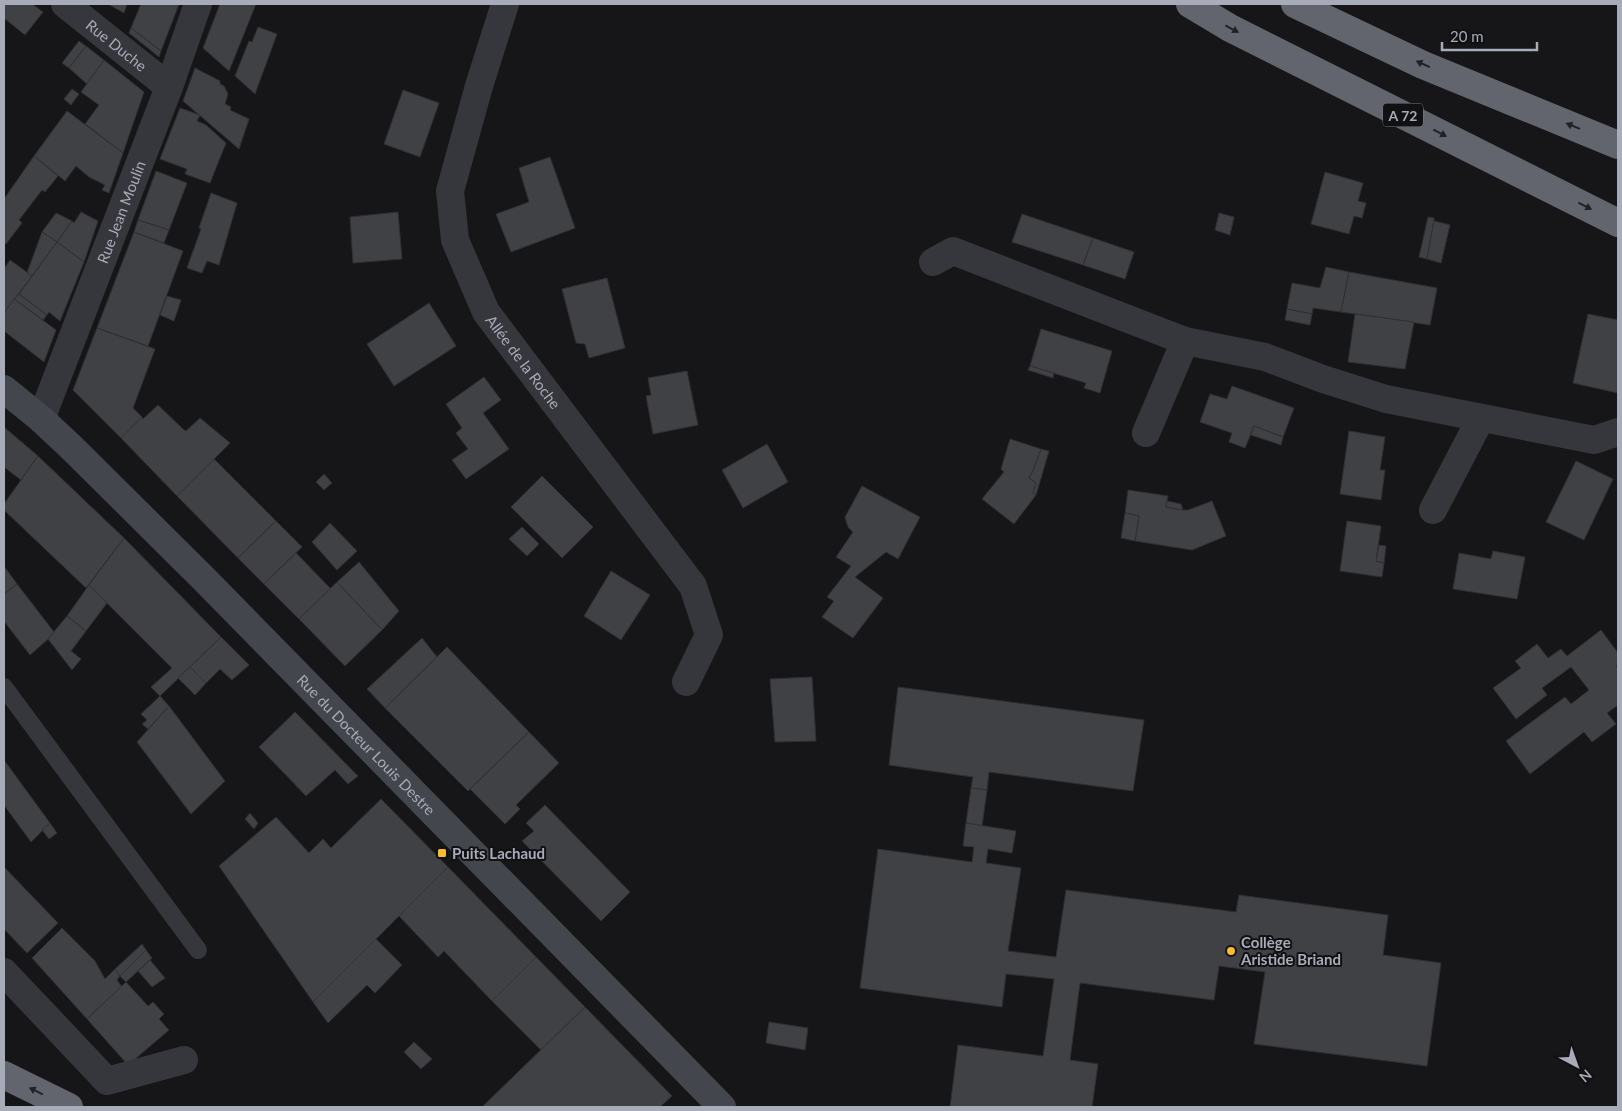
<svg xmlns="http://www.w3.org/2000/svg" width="1622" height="1111" font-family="Lato,sans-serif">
<rect width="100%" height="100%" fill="#161618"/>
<!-- building -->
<g fill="#404145" stroke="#303034">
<path d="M4 4H32L43 12 25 35 4 18Z"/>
<path d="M108 4H127L124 13Z"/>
<path d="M141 4H179L161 51 131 28Z"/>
<path d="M220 4H256L229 71 203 48Z"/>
<path d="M258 27 277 34 255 94 235 76 249 41 252 42Z"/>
<path d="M131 28 161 51 159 57 129 33Z"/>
<path d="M79 41 86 46 69 68 62 63Z"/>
<path d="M86 46 104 60 87 84 69 68Z"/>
<path d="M104 60 144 92 123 153 85 124 99 105 81 92Z"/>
<path d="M195 68 220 81V84L224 86 228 94 225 104 231 107 230 110 249 119 239 149 183 101Z"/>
<path d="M72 89 79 94 71 105 64 99Z"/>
<path d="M403 90 439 103 420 157 384 144Z"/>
<path d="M180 108 200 115 197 121 206 125 226 143 210 183 185 174 187 169 160 159Z"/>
<path d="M67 111 123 153 109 193 102 190 105 185 89 177 76 166 65 181 34 156Z"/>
<path d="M34 156 58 176 45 192 42 190 19 220 22 223 6 244 4 242V199Z"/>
<path d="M550 157 575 228 511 252 496 214 529 202 519 168Z"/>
<path d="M156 171 187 183 169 230 138 220Z"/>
<path d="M1325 172 1363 183 1358 201 1366 203 1362 218 1354 216 1349 234 1311 224Z"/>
<path d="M211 193 237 203 219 265 207 261 202 273 187 268 201 229 199 228Z"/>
<path d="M81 212 98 221 84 262 57 242 72 221 74 223Z"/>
<path d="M398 212 402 259 353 263 350 217Z"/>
<path d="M56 213 72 221 57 242 42 232Z"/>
<path d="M1219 213 1234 217 1230 235 1215 230Z"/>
<path d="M1022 214 1093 238 1083 265 1012 242Z"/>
<path d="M1428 217 1434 218V221L1427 259 1419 257Z"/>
<path d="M138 220 169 230 164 243 134 232Z"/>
<path d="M1434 221 1450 225 1441 263 1427 259Z"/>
<path d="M42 232 57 242 32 276 27 273Z"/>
<path d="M134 232 183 251 148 346 97 328Z"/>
<path d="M1093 238 1134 252 1125 279 1083 265Z"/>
<path d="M57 242 84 262 60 321 49 312 47 315 19 294Z"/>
<path d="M10 260 32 276 4 313V269Z"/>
<path d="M1326 267 1349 272 1341 312 1313 308 1312 314 1287 309 1292 283 1320 288Z"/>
<path d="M1349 272 1437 288 1430 325 1341 312Z"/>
<path d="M607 278 625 348 589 358 585 344 576 343 562 289Z"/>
<path d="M19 294 47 315 43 320 14 299Z"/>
<path d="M167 296 181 300 174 321 160 315Z"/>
<path d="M14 299 56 330 44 362 4 331V313Z"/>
<path d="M429 303 456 346 394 386 367 344Z"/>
<path d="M1287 309 1312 314 1310 325 1285 320Z"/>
<path d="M1355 314 1414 322 1405 369 1348 362Z"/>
<path d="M1588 314 1618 320V393L1573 383Z"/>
<path d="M97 328 155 349 133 408 142 417 121 438 73 390Z"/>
<path d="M1041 329 1112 351 1100 393 1084 388 1086 383 1030 366Z"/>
<path d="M1030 366 1054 373 1053 378 1028 370Z"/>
<path d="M687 371 698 425 653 434 646 396 651 395 648 378Z"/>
<path d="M484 377 501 400 483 413 509 449 466 479 452 460 468 449 456 433 462 428 446 404Z"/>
<path d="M1232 386 1294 408 1283 437 1254 426 1245 448 1229 442 1232 433 1200 422 1210 394 1227 399Z"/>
<path d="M158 405 184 430 186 431 200 418 230 443 177 496 121 438 142 417 143 419Z"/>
<path d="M1254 426 1283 437 1281 445 1251 435Z"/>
<path d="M4 427 38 456 21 480 4 467Z"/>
<path d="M1349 431 1385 437 1380 470H1385L1381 500 1340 494Z"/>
<path d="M1010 439 1041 449 1033 471 1029 478 1036 483 1033 493 1036 495 1014 524 982 499 1004 472 1001 469Z"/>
<path d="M767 444 788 482 743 508 722 470Z"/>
<path d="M1041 449 1049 451 1036 495 1033 493 1036 483 1029 478 1033 471Z"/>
<path d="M38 456 124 538 86 588 4 510V504Z"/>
<path d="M214 459 276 521 238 558 177 496Z"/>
<path d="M1576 461 1613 479 1584 540 1546 522Z"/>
<path d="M324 474 332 483 324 490 316 482Z"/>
<path d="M542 476 593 527 562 558 511 507Z"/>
<path d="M862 486 920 517 898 559 886 552 855 577 883 598 853 638 822 617 834 601 827 597 851 566 836 557 853 532 848 527 845 517Z"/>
<path d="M1128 490 1168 496 1166 507 1183 510H1188L1212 501 1226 536 1192 550 1135 541 1139 516 1125 513Z"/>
<path d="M1167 501 1181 504 1183 510 1166 507Z"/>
<path d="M1125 513 1139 516 1135 541 1121 538Z"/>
<path d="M276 521 302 547 264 584 238 558Z"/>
<path d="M1347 521 1381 526 1376 561 1384 563 1382 577 1340 571Z"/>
<path d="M330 523 357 551 337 570 312 542Z"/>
<path d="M522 527 539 544 527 556 509 539Z"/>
<path d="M124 538 221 637 160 696 151 687 172 668 89 585Z"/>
<path d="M1379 545 1386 546 1384 563 1376 561Z"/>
<path d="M1493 551 1525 557 1517 599 1453 589 1459 553 1491 559Z"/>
<path d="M296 553 331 589 299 619 264 584Z"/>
<path d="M359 562 399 611 382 630 337 582Z"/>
<path d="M4 566 17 584 4 594Z"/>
<path d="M611 571 650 595 621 640 584 616Z"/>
<path d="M337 582 382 630 345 666 299 619Z"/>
<path d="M17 584 54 632 48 639 30 655 4 621V594Z"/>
<path d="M89 585 107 603 86 631 67 616Z"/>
<path d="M67 616 86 631 71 651 81 659 72 670 48 639Z"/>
<path d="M1601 630 1618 653V664L1616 666 1618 669V705L1607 713 1616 724 1592 742 1584 732 1530 774 1506 741 1565 697 1571 704 1589 690 1571 667 1542 688 1547 695 1516 719 1493 688 1521 668 1515 661 1537 644 1548 658 1561 649 1567 656Z"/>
<path d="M221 637 249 665 232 680 220 669 206 683 190 667Z"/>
<path d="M422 638 437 657 385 708 367 689Z"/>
<path d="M447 647 529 732 468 791 385 708Z"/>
<path d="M190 667 206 683 195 695 178 678Z"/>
<path d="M812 677 816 741 775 742 770 679Z"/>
<path d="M898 687 1144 720 1133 791 989 772 987 790 971 788 973 777 889 765Z"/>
<path d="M160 696 169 706 148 729 142 724 147 720 141 714Z"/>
<path d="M169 706 225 781 191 814 137 742Z"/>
<path d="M295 712 358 776 348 784 335 770 306 796 259 747Z"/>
<path d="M529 732 559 763 516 805 520 809 505 824 470 789Z"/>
<path d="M4 760 50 823 31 842 4 805Z"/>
<path d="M971 788 987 790 982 826 966 823Z"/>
<path d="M381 799 448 867 313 1002 219 866 276 817 309 853 323 839 331 848Z"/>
<path d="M545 805 630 892 601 921 522 841 534 831 526 823Z"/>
<path d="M250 813 258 823 254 829 245 819Z"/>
<path d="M50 823 57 833 49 839 42 830Z"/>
<path d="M966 823 1016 831 1012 853 988 849 986 863 1021 868 1008 951 1056 957 1066 890 1236 912 1239 895 1388 915 1383 955 1441 963 1427 1066 1254 1044 1265 972 1219 966 1214 1000 1080 983 1070 1060 1098 1064 1092 1107H950L958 1045 1043 1056 1054 979 1006 974 1002 1007 860 988 878 849 972 862 974 847 963 846Z"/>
<path d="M448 867 536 957 492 1001 444 951 438 957 399 916Z"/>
<path d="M5 868 58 923 27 953 4 929V870Z"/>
<path d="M62 928 95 961 105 979 115 969 120 976 117 980 122 987 87 1019 32 958Z"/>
<path d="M376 939 402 965 375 993 367 985 328 1023 313 1002Z"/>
<path d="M142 944 146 950 120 976 115 969Z"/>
<path d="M146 950 152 958 126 982 120 976Z"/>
<path d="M536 957 585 1007 541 1050 492 1001Z"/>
<path d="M150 960 165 978 152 987 138 971Z"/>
<path d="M126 982 148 1006 153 1002 164 1014 159 1019 169 1030 128 1065 87 1019Z"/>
<path d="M585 1007 672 1096 660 1107H482Z"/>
<path d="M769 1022 808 1028 805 1050 766 1043Z"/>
<path d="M414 1042 432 1059 421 1069 404 1052Z"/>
</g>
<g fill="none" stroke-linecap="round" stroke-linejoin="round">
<!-- lane -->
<path stroke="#36373d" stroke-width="18" d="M4 687 198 950"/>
<!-- street -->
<g stroke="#36373d" stroke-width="28">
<path id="s1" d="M65 4 169 87"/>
<path id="s2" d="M505 4 479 86 450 191 455 240 486 312 693 586 709 635 686 682"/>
<path d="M933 262 953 251 1185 341 1265 357 1323 379 1386 399 1594 440 1618 432"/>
<path id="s3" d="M41 419 169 87 198 4"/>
<path d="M1146 433 1185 341"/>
<path d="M1433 510 1481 418"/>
<path d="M4 972 107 1081 184 1060"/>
</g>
<!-- secondary -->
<path stroke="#44464d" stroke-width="28" id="s4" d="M4 389 41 419 71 447 206 581 722 1107"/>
<!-- highway -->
<g stroke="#62656e" stroke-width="28">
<path d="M1190 4 1230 28 1618 223"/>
<path d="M1295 4 1423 65 1618 145"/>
<path d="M4 1075 69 1107"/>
</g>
</g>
<!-- one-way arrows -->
<defs><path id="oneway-solid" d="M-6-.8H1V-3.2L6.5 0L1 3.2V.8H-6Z" transform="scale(1.25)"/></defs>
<g fill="#212225">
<use href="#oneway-solid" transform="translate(1232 29) rotate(28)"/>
<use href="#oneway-solid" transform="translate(1423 64) rotate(-156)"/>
<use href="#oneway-solid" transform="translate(1573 126) rotate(-158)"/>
<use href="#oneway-solid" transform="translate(1440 133) rotate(27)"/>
<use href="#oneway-solid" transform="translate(1585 206) rotate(27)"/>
<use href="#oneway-solid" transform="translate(36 1091) rotate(-154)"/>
</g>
<!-- markers -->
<g fill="#f8bc2d" stroke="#111113" stroke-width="2">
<rect x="437" y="848" width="10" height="10" rx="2.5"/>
<circle cx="1231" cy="951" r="5"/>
</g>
<g text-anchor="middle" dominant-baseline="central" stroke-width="4" stroke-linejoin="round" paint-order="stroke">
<!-- shield labels -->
<rect fill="#111113" stroke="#7a7e86" stroke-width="1" x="1383" y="103.5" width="40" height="23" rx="4"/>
<g font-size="14" font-weight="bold" fill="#a7acb8">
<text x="1403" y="115">A 72</text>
</g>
<!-- street labels -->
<g font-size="15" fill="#a7acb8" stroke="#111113">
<text stroke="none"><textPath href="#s1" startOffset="66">Rue Duche</textPath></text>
<text stroke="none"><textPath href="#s3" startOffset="222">Rue Jean Moulin</textPath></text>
<text stroke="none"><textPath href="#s2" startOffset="385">Allée de la Roche</textPath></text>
<text stroke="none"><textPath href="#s4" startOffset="508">Rue du Docteur Louis Destre</textPath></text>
</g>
<!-- poi labels -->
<g font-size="15" font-weight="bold" fill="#a7acb8" stroke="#111113" text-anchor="start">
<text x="452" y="853">Puits Lachaud</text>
<text x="1241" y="942">Collège<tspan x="1241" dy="17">Aristide Briand</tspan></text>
</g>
</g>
<!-- border -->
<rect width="1622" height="1111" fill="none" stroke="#a7acb8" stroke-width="10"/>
<!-- north arrow -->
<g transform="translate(1577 1066) rotate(139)" stroke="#111113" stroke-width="4" paint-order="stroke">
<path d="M0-4L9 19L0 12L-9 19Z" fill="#a7acb8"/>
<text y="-8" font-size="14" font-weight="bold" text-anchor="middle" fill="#a7acb8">N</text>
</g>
<!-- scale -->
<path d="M1442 42v8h95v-8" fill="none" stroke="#a7acb8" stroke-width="2.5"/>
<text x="1450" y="42" font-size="15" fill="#a7acb8" stroke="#111113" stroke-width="4" paint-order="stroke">20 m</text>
</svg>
